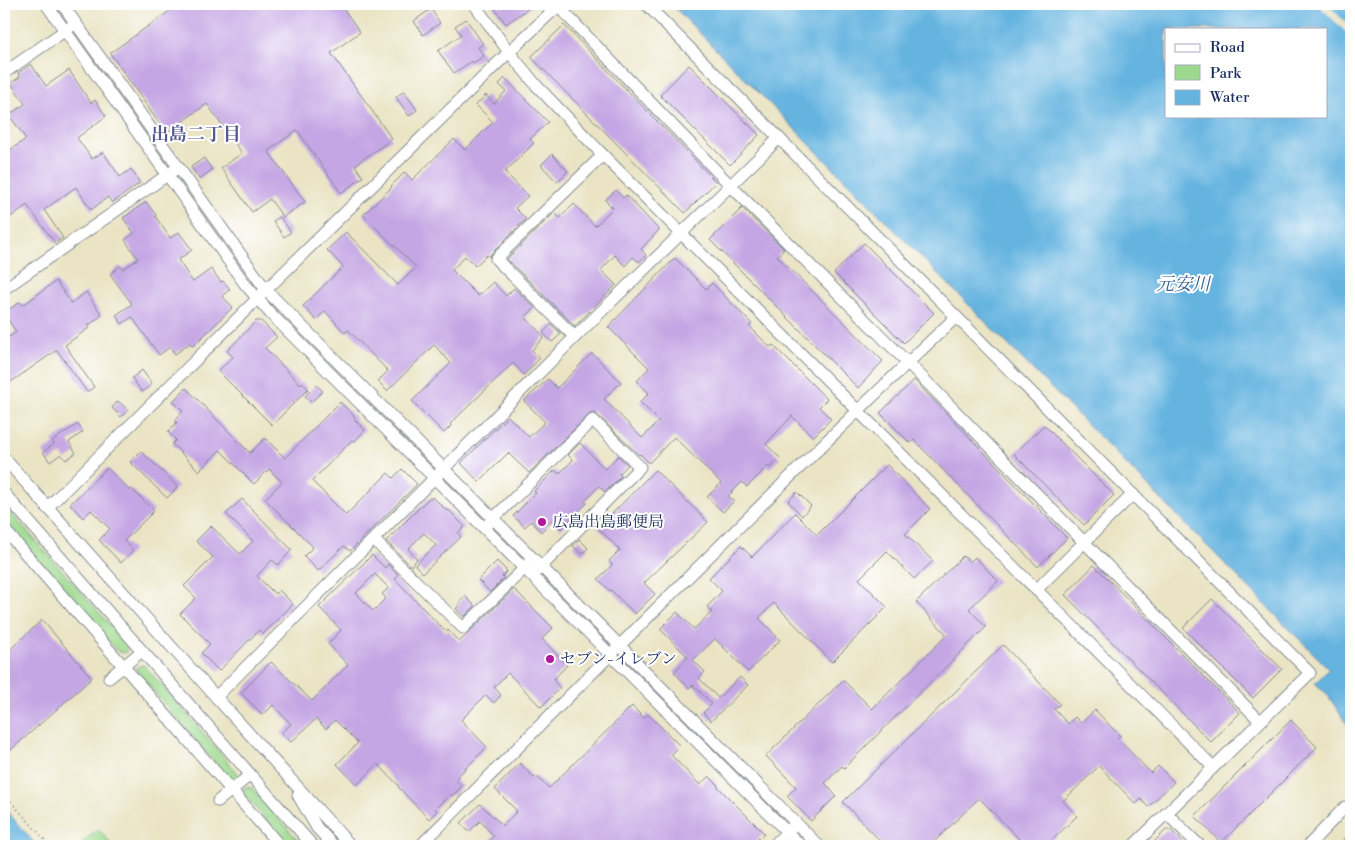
<svg xmlns="http://www.w3.org/2000/svg" width="1355" height="850" font-family="'Libre Bodoni','Noto Serif JP',serif">
<rect width="100%" height="100%" fill="#fff"/>
<filter id="ink" filterUnits="userSpaceOnUse"><feTurbulence type="fractalNoise" baseFrequency=".02" numOctaves="2"/><feDisplacementMap in="SourceGraphic" scale="10" xChannelSelector="R" yChannelSelector="G"/><feConvolveMatrix kernelMatrix="1 2 1 2 8 2 1 2 1" color-interpolation-filters="sRGB"/></filter>
<filter id="wash" filterUnits="userSpaceOnUse"><feTurbulence type="fractalNoise" baseFrequency=".0096" numOctaves="4" result="noise"/><feDisplacementMap in="SourceGraphic" scale="20" xChannelSelector="R" yChannelSelector="G"/><feGaussianBlur stdDeviation="1.12" result="paint"/><feColorMatrix in="noise" values="0 0 0 0 0 0 0 0 0 0 0 0 0 0 0 0 0 1.4 0 .05"/><feComposite in="paint" operator="in"/></filter>
<g filter="url(#wash)">
<rect width="100%" height="100%" fill="#eae4c4"/>
<!-- green -->
<g fill="#9dd98d" stroke="#5c8476">
<path d="M4 505 127 644 128 648 125 653 118 652 4 522Z"/>
<path d="M141 665 145 666 237 772 238 776 236 779 230 780 137 672 136 668Z"/>
<path d="M246 787 252 788 303 846H289L244 795 243 789Z"/>
<path d="M98 829 113 846H78Z"/>
</g>
<!-- water -->
<g fill="#65b4e0" stroke="#40729f" fill-rule="evenodd">
<path d="M671 4H1351V730L1327 694 1315 683 1329 669ZM1166 29H1326V116H1166Z"/>
<path d="M4 808 37 846H4Z"/>
</g>
<!-- pier -->
<path fill="#eae4c4" d="M1317 4H1327L1351 28 1347 33Z"/>
<g id="blocks">
<!-- building -->
<g fill="#c5a6e4" fill-rule="evenodd">
<path d="M180 4H340L360 32 331 53 392 139 355 165 363 177 341 193 297 130 268 151 305 202 283 217 270 199 252 212 221 168 242 153 207 104 166 133 110 53Z"/>
<path d="M491 4H535L506 24Z"/>
<path d="M431 9 440 23 423 35 414 21Z"/>
<path d="M466 19 483 44 478 47 484 56 473 63 472 61 454 73 438 51 461 35 455 26Z"/>
<path d="M564 25 716 182 685 213 531 57Z"/>
<path d="M31 64 46 86 69 70 91 103 95 100 106 116 77 138 92 159 103 152 120 177 131 169 140 183 112 203 108 197 91 210 76 187 44 210 63 238 55 243 27 205 4 222V152L9 148 10 150 26 139 9 115 25 104 11 83 20 77 18 73Z"/>
<path d="M689 65 759 135 730 165 660 95Z"/>
<path d="M505 78 548 122 530 139 534 143 505 172 528 196 515 208 526 219 491 254 489 257 487 255 475 266 465 256 452 270 478 296 493 282 506 296 514 288 535 308 525 317 544 337 532 350 540 358 524 375 513 363 450 424 451 426 444 433 412 401 451 363 434 345 387 391 378 381 388 371 348 330 345 333 325 311 316 320 303 306 343 267 327 250 346 232 398 285 416 267 363 215 392 187 391 186 405 172 412 180 454 139 465 150 493 122 476 105 486 95 494 104 506 91 499 84Z"/>
<path d="M404 91 417 110 409 116 396 97Z"/>
<path d="M552 154 568 171 557 182 541 165Z"/>
<path d="M204 158 212 170 199 179 191 167Z"/>
<path d="M616 190 623 198 626 195 659 230 641 249 646 255 639 262 633 257 625 266 615 255 601 270 616 285 575 326 507 259 554 213 560 218 574 204 595 226 613 208 605 200Z"/>
<path d="M146 202 156 215 155 216 170 238 179 232 192 250 178 260 193 282 211 269 221 282 223 281 230 289 222 296 233 307 193 346 190 343 175 354 170 347 159 355 132 317 122 324 116 315 132 304 110 274 120 266 123 269 138 259 125 240 134 233 123 218Z"/>
<path d="M742 208 784 249 777 256 883 361 858 388 710 240Z"/>
<path d="M280 217 291 232 284 237 273 221Z"/>
<path d="M864 243 934 313 904 343 834 273Z"/>
<path d="M675 258 706 289 712 283 752 324 749 326 770 347 773 345 827 399 819 407 831 419 813 437 792 416 766 444 780 458 770 468 768 466 747 487 742 482 728 496 734 501 723 512 707 497 721 483 674 437 649 463 640 454 639 455 593 411 529 473 508 453 479 482 461 463 508 416 529 437 545 422 524 401 548 379 557 388 592 353 621 382 604 399 642 438 659 421 640 402 649 393 637 381 649 368 608 327Z"/>
<path d="M56 281 71 303 86 292 102 315 88 326 89 328 65 345 94 387 87 392 57 350 8 384 4 378V340L16 332 4 313 20 302 23 305Z"/>
<path d="M256 321H261L277 337 265 348 300 384 302 382 308 389 272 425 218 371 233 357 227 351Z"/>
<path d="M551 324 561 334 552 342 543 333Z"/>
<path d="M142 370 152 384 142 392 132 378Z"/>
<path d="M914 380 1067 538 1038 567 914 440 910 443 880 413Z"/>
<path d="M316 385 323 391 311 402 305 396Z"/>
<path d="M186 388 250 453 265 438 285 458 340 402 355 417 354 419 365 430 354 442 352 440 312 481 346 515 388 473 393 478 402 469 417 484 350 551 344 546 318 571 304 556 313 547 265 499 282 482 269 469 254 484 220 450 199 471 172 444 176 440 168 432 177 422 175 420 183 411 173 401Z"/>
<path d="M118 401 128 410 121 417 112 408Z"/>
<path d="M78 424 83 432 69 442 76 453 66 460 61 454 50 462 43 452 54 444 52 441Z"/>
<path d="M1044 425 1114 495 1084 525 1014 454Z"/>
<path d="M580 443 605 469 618 456 628 465 619 474 621 476 605 492 599 486 585 501 587 503 561 529 552 520 541 532 531 521 525 527 513 516 536 493 534 491 555 470 559 474 573 460 568 455Z"/>
<path d="M141 451 178 487 167 498 130 462Z"/>
<path d="M887 465 930 509 905 534 933 561 914 579 887 551 859 579 887 607 832 662 774 603 759 618 780 640 748 672 715 639 693 660 705 672 699 678 718 698 740 677 748 685 711 721 703 713 712 704 693 685 689 688 674 672 688 657 660 629 677 612 694 629 712 612 707 607 722 591 709 578 741 546 752 557 795 513 817 535Z"/>
<path d="M107 468 130 491 132 489 154 511 124 541 133 550 121 563 99 540 110 529 91 510 83 518 70 504Z"/>
<path d="M655 470 708 522 644 583 655 594 635 614 611 590 610 591 598 579 612 565 609 561 620 550 598 528Z"/>
<path d="M797 492 811 506 802 516 788 501Z"/>
<path d="M429 498H434L447 511 449 510 465 527 458 533 461 537 423 573 415 565 436 545 424 533 408 549 417 559 411 566 386 541Z"/>
<path d="M242 499 292 550 278 565 272 560 257 576 275 594 279 590 293 604 263 634 259 630 219 671 201 653 210 644 180 614 196 598 184 586 213 557 196 541 211 526 240 554 253 541 226 514Z"/>
<path d="M579 539 588 548 582 554 573 546Z"/>
<path d="M372 555 385 568 388 564 398 575 395 579 446 632 448 630 459 642 514 589 553 628 542 639 567 665 553 680 560 688 541 707 508 673 494 687 501 695 494 703 486 695 461 720 487 747 455 779 462 786 452 796 450 794 435 809 437 811 429 819 398 787 399 786 378 764 357 785 337 764 358 743 335 720 326 729 316 719 291 742 281 733 291 724 273 705 263 715 241 693 271 662 312 701 348 665 328 644 341 630 319 607ZM375 574 389 588 382 594 386 598 373 611 356 593Z"/>
<path d="M963 556 970 562 975 557 998 581 969 609 986 627 844 768 842 766 825 783 836 796 811 821 787 796 796 787 766 756 843 680 872 709 947 635 916 602Z"/>
<path d="M497 561 507 571 502 576 504 578 490 592 478 580Z"/>
<path d="M1094 565 1240 713 1211 742 1065 595Z"/>
<path d="M465 596 475 606 464 617 456 609 460 604 459 603Z"/>
<path d="M1212 599 1282 669 1253 698 1183 628Z"/>
<path d="M42 620 92 678 4 756V655Z"/>
<path d="M1003 645 1060 704 1054 709 1068 724 1075 717 1081 723 1095 710 1120 736 1117 738 1151 773 1158 766 1174 782 1148 807 1141 799 1136 804 1099 766 1063 801 1077 816 1046 846H1026L979 798 930 846H885L843 802Z"/>
<path d="M632 706 644 718 648 714 680 746 671 755 700 785 709 776 718 785 717 786 764 833 751 846H484L494 836 480 821 469 832 461 823 480 804 503 826 517 811 495 789 520 763 534 778 536 776 549 788Z"/>
<path d="M1291 720 1317 747 1221 843 1195 816Z"/>
<path d="M1166 830H1171L1187 846H1150Z"/>
</g>
</g>
</g>
<g filter="url(#ink)">
<use href="#blocks" fill-opacity="0" stroke="#828a91" stroke-width="1"/>
<g fill="none" stroke-linecap="round" stroke-linejoin="round">
<!-- minor casing -->
<g stroke="#828a91" stroke-width="13">
<g id="minor">
<path d="M46 4 245 284 270 313 801 846"/>
<path d="M62 4 266 290 819 846"/>
<path d="M474 4 509 52 536 85 603 155 1213 767"/>
<path d="M556 4 730 185 908 363 1260 721"/>
<path d="M646 4 1310 673 1133 846"/>
<path d="M4 73 70 27"/>
<path d="M4 289 173 171"/>
<path d="M575 337 496 259 603 155"/>
<path d="M4 458 216 697 351 846"/>
<path d="M4 493 313 846"/>
<path d="M47 508 266 290 509 52 560 4"/>
<path d="M489 523 593 420 640 467 537 571"/>
<path d="M4 529 280 846"/>
<path d="M374 540 463 628 530 563"/>
<path d="M1036 590 1133 494"/>
<path d="M109 678 142 651"/>
<path d="M216 697 575 337 779 138"/>
<path d="M298 795 317 828 334 846"/>
<path d="M218 801 250 775"/>
<path d="M1166 813 1200 846"/>
<path d="M420 846C597 668 774 489 956 317"/>
<path d="M773 846 791 828"/>
<path d="M1308 846 1345 807 1351 813"/>
</g>
</g>
<!-- highway casing -->
<g stroke="#828a91" stroke-width="18">
<path id="highway" d="M1349 846 1351 844"/>
</g>
<!-- path -->
<path stroke="#828a91" stroke-width="2" stroke-dasharray="1 4" stroke-linecap="butt" d="M4 794 50 846"/>
<!-- minor -->
<use href="#minor" stroke="#fff" stroke-width="11"/>
<!-- highway -->
<use href="#highway" stroke="#f0c469" stroke-width="16"/>
</g>
</g>
<!-- markers -->
<g fill="#b5179e" stroke="#fff" stroke-width="2">
<circle cx="542" cy="522" r="5"/>
<circle cx="550" cy="659" r="5"/>
</g>
<g text-anchor="middle" dominant-baseline="central" stroke-width="4" stroke-linejoin="round" paint-order="stroke">
<!-- poi labels -->
<g font-size="16" fill="#1b2f5e" stroke="#fff" text-anchor="start">
<text x="552" y="522">広島出島郵便局</text>
<text x="560" y="659">セブン-イレブン</text>
</g>
<!-- neighbourhood labels -->
<g font-size="18" font-weight="bold" fill="#56598d" stroke="#fff">
<text x="196" y="134">出島二丁目</text>
</g>
<!-- water labels -->
<g font-size="18" font-style="italic" fill="#355e8c" stroke="#fff">
<text x="1183" y="284">元安川</text>
</g>
</g>
<!-- margin -->
<rect width="1355" height="850" fill="none" stroke="#fff" stroke-width="20"/>
<!-- legend -->
<rect x="1165" y="28" width="162" height="90" fill="#ffffff" stroke="#a4acbf"/>
<rect x="1175" y="44" width="25" height="8" fill="#ffffff" stroke="#a4acbf"/>
<text x="1210" y="52" font-size="15" fill="#1b2f5e">Road</text>
<rect x="1175" y="65" width="25" height="15" fill="#9dd98d" stroke="#a4acbf"/>
<text x="1210" y="78" font-size="15" fill="#1b2f5e">Park</text>
<rect x="1175" y="90" width="25" height="15" fill="#65b4e0" stroke="#a4acbf"/>
<text x="1210" y="102" font-size="15" fill="#1b2f5e">Water</text>
</svg>
